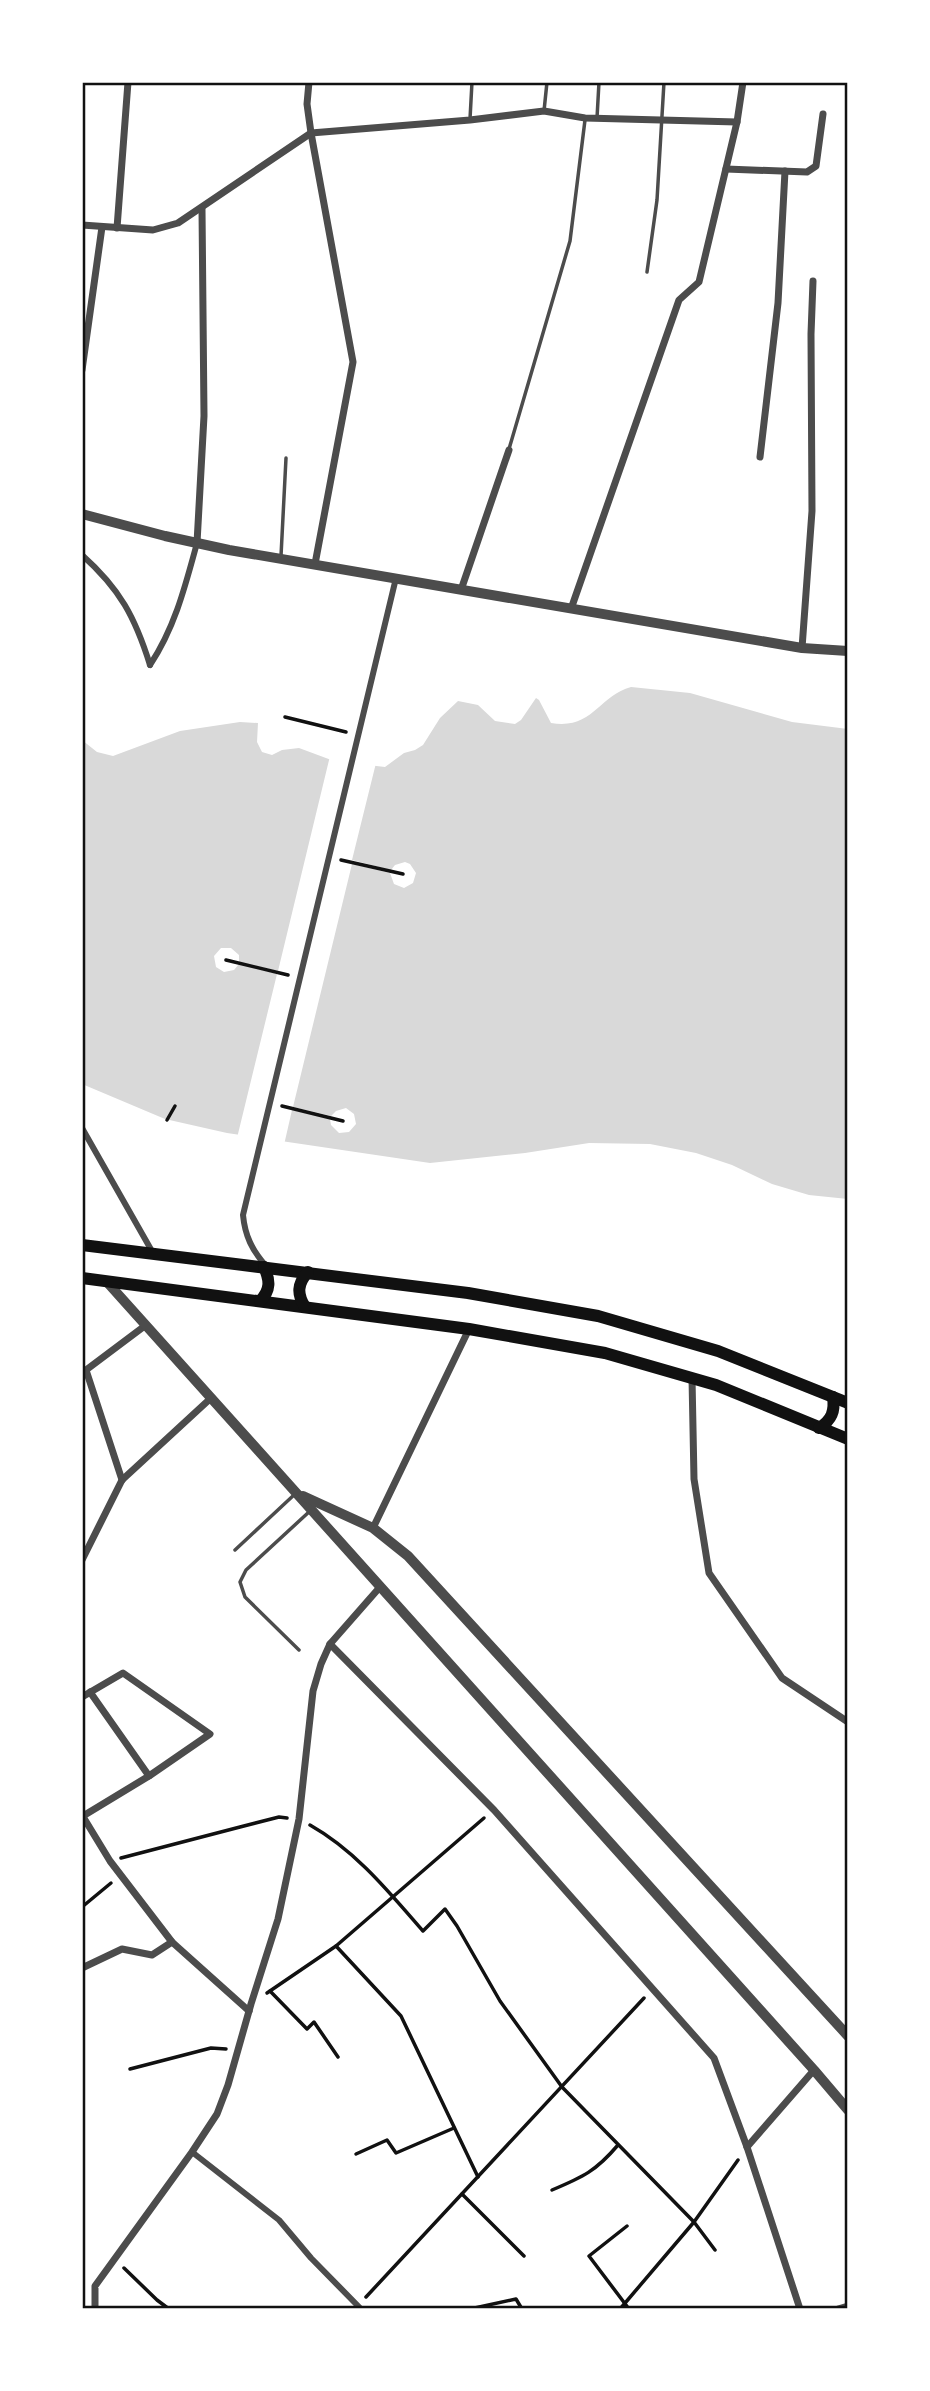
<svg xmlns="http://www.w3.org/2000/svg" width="930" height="2391" font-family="Inter,sans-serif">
<rect width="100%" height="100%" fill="#fff"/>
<!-- water -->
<path fill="#d9d9d9" d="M631 687 690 693 792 722 848 729V1199L809 1195 772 1184 732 1165 696 1153 650 1144 589 1143 525 1153 430 1163 227 1133 165 1119 82 1084V740L97 752 113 756 180 731 240 722 258 723 257 742 262 752 272 755 282 750 299 748 334 761 385 767 404 753 415 750 423 745 440 718 458 701 478 705 495 721 515 724 521 720 536 698 539 700 551 723C593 730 598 696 631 687Z"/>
<!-- pier -->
<path fill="#fff" d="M330 756H350L376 763 352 860 391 870 395 865 405 862 410 864 416 873 413 883 404 888 394 884 390 873 352 864 293 1107 331 1116 336 1111 346 1108 354 1114 356 1124 349 1132 339 1133 331 1125 330 1119 292 1110 284 1145 237 1138 277 974 239 964 234 970 224 972 216 967 214 956 221 948H231L239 955V962L278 971Z"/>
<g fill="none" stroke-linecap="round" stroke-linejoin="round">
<!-- path -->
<g stroke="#111" stroke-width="3.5">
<path d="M285 717 346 732"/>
<path d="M341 860 403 874"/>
<path d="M226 960 288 975"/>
<path d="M282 1106 343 1121"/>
<path d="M167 1120 175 1106"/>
<path d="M310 1825C356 1851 389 1892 423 1931L445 1909 457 1926 500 2001 562 2087 694 2222 715 2250"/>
<path d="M121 1858 240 1827 279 1817 287 1818"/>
<path d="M82 1907 111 1883"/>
<path d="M336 1946 401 2016 478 2177"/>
<path d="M270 1991 307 2029 314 2022 338 2057"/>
<path d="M267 1993 336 1946 484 1818"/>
<path d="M130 2069 211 2048 226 2049"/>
<path d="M356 2154 387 2140 396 2153 454 2128"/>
<path d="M552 2190C583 2177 596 2171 618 2145"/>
<path d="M462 2194 524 2256"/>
<path d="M627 2226 589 2256 629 2309"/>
<path d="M124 2268 157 2300 169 2309"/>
<path d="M366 2297 644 1998"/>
<path d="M470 2309 516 2299 522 2309"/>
<path d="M620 2309 694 2222 738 2160"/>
</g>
<!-- service -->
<g stroke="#4c4c4c" stroke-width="3.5">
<path d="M544 111 547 82"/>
<path d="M597 118 599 82"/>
<path d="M470 119 472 82"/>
<path d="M647 272 657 200 664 82"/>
<path d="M509 449 570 241 585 120"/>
<path d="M281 556 286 458"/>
<path d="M235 1550 295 1494"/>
<path d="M299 1650 245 1597 240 1582 246 1570 310 1511"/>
</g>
<!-- pedestrian -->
<g stroke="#4c4c4c" stroke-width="6">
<path d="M82 555C120 589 135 617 150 665"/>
<path d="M150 665C175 627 185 587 197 543"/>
<path d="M82 1128 153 1253"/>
<path d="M266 1266C252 1250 245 1236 243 1215L396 578"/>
<path d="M192 2152 279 2220 311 2258 361 2309"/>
</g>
<!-- minor -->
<g stroke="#4c4c4c" stroke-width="7">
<path d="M309 82 307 104 311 133 353 362 315 564"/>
<path d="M726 169 807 172 816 166 823 114"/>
<path d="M82 225 153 230 178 223 311 133 470 120 544 111 585 118 737 122"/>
<path d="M117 228 128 82"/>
<path d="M82 370 102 227"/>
<path d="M760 457 778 303 785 171"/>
<path d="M197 543 204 416 202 209"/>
<path d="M461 590 509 450"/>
<path d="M571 609 679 300 699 282 737 122 743 82"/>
<path d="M802 648 812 511 811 334 813 281"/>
<path d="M692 1378 694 1479 709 1573 782 1678 848 1722"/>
<path d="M122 1480 86 1370 146 1325"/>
<path d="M373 1528 469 1329"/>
<path d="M82 1560 122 1480 211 1398"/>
<path d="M330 1644 494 1810 714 2058 747 2147 800 2309"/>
<path d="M90 1692 149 1776"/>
<path d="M82 1697 123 1673 210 1734 149 1776 83 1816"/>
<path d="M82 1815 110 1861 172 1942 249 2011"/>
<path d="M82 1968 122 1949 152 1955 172 1942"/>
<path d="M747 2147 814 2070"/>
<path d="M95 2309V2286L192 2152 217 2114 228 2085 251 2004 278 1919 299 1819 313 1691 321 1664 330 1644 380 1587"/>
<path d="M838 2309 848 2306"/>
</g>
<!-- tertiary -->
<g stroke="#4c4c4c" stroke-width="10">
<path d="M82 514 165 536 229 550 802 648 848 651"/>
<path d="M107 1282 814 2070 848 2110"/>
<path d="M303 1496 373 1528 408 1556 848 2036"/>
</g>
<!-- primary -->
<g stroke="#111" stroke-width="12">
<path d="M82 1245 468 1293 598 1316 718 1351 848 1403"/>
<path d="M82 1278 469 1329 605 1353 716 1385 848 1439"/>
<path d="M260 1301C271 1290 270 1280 264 1267"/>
<path d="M305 1307C297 1294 297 1284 308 1272"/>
<path d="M819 1428C832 1420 835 1411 833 1397"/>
</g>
</g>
<!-- border -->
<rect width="930" height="2391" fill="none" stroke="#ffffff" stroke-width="168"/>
<rect x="84" y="84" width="762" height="2223" fill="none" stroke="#111" stroke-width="2.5"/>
</svg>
